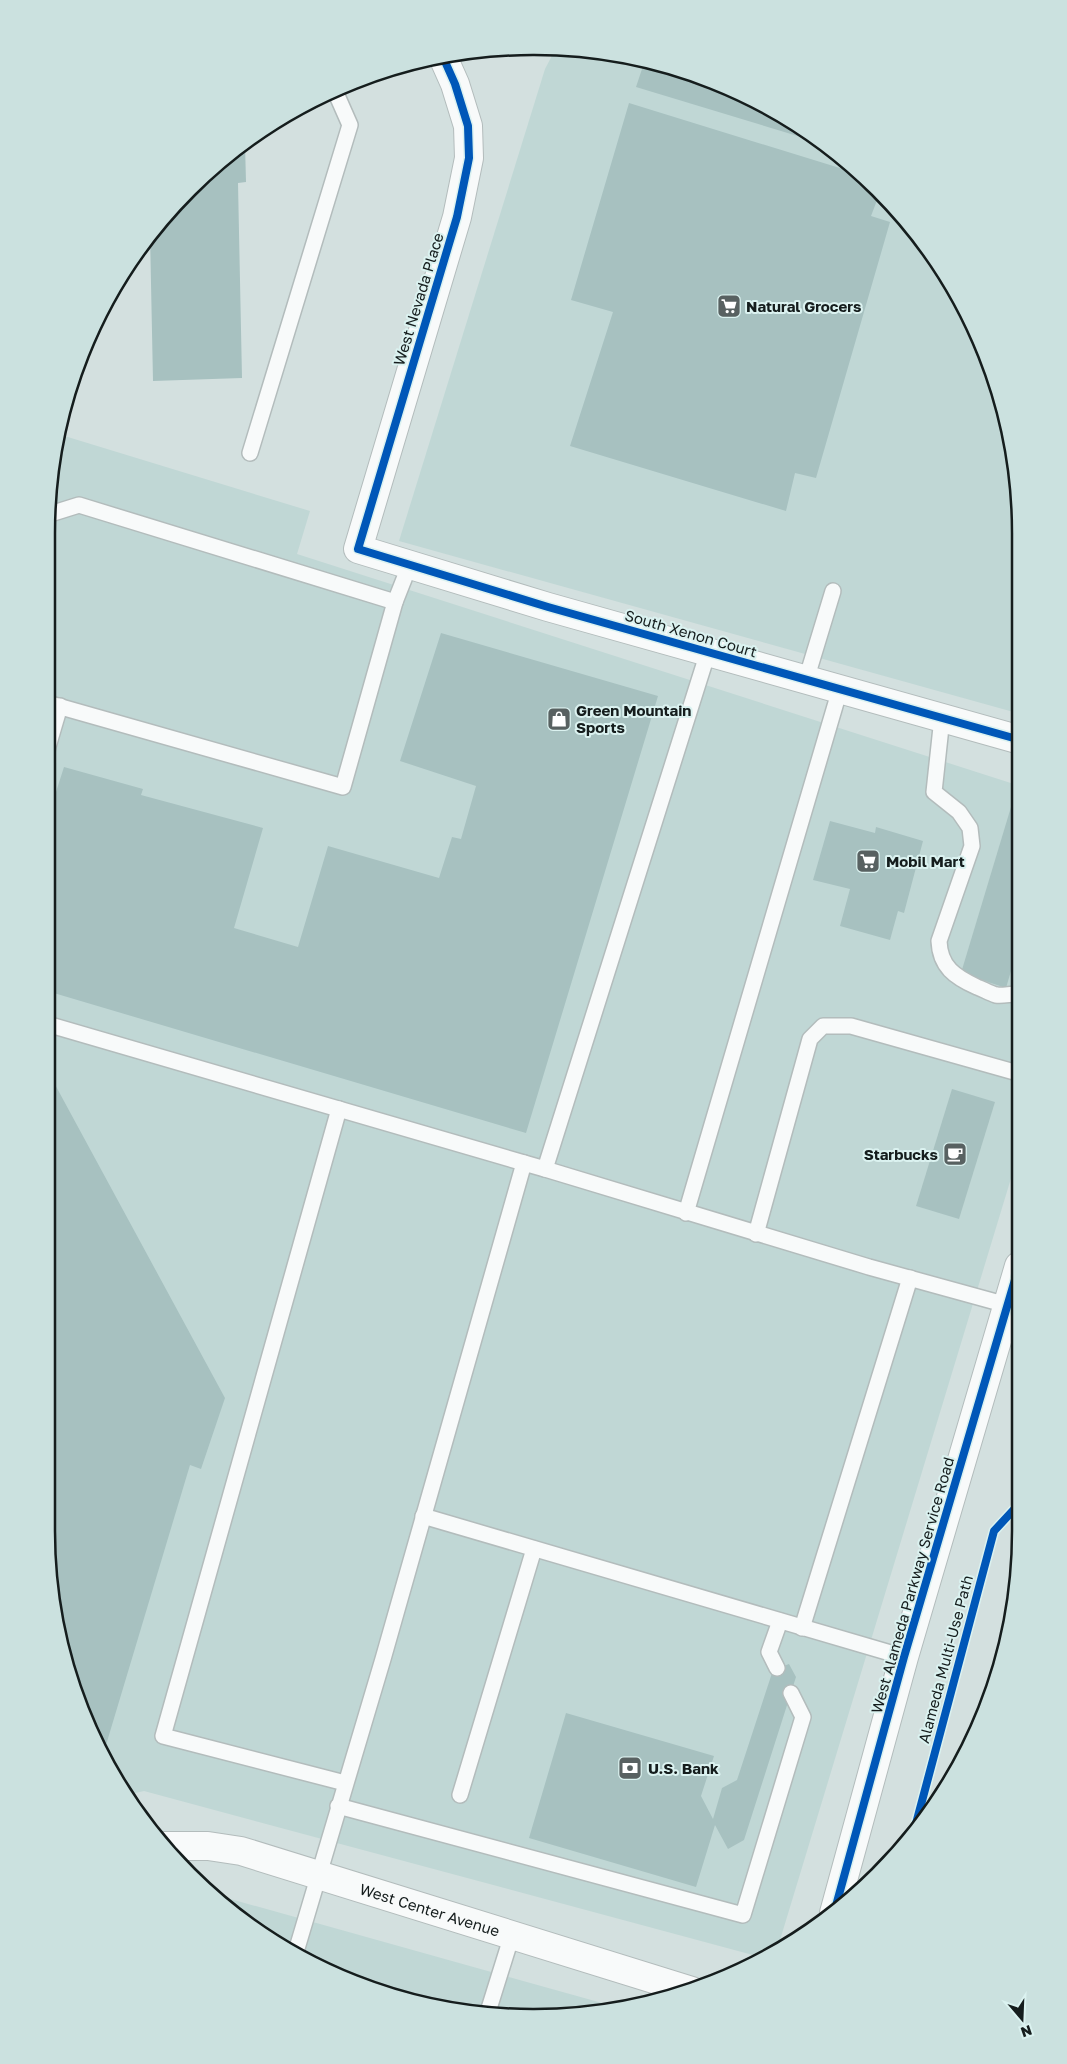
<svg xmlns="http://www.w3.org/2000/svg" width="1067" height="2064" font-family="'Golos Text',sans-serif">
<rect width="100%" height="100%" fill="#d3e0df"/>
<!-- built -->
<g fill="#c0d7d5">
<path d="M565 47 659 63 749 96 830 147 920 237 984 347 1017 470V713L399 541 545 69 556 48Z"/>
<path d="M58 434 310 511 297 554 1017 785 1019 1152 777 1950 764 1958 144 1791 126 1795 111 1774 72 1687 56 1625 46 1530 47 502Z"/>
<path d="M209 1893 620 2008 597 2014 502 2017 438 2008 347 1981 290 1952Z"/>
</g>
<!-- building -->
<g fill="#a7c1c0">
<path d="M645 60 659 63 749 96 824 144 636 87Z"/>
<path d="M629 103 856 173 879 195 871 216 890 222 816 478 795 473 786 511 570 446 613 312 571 300Z"/>
<path d="M245 144 246 182 238 183 242 378 153 381 150 234 212 167Z"/>
<path d="M441 633 658 696 526 1133 47 991V820L64 767 143 789 141 795 263 828 234 928 298 947 328 846 439 878 452 837 461 839 476 786 400 761Z"/>
<path d="M1011 807 1018 809V947L1006 988 961 973Z"/>
<path d="M830 821 875 833 876 827 923 841 904 913 898 911 890 940 840 926 850 889 813 880Z"/>
<path d="M52 1079 225 1398 201 1469 190 1465 103 1755 72 1687 56 1625 46 1530V1329L51 1316 46 1308 47 1082Z"/>
<path d="M952 1089 995 1102 959 1219 916 1206Z"/>
<path d="M789 1664 796 1677 744 1840 728 1849 715 1825 696 1887 529 1838 566 1713 714 1756 701 1796 713 1819 722 1788 737 1780 773 1670Z"/>
</g>
<g fill="none" stroke-linecap="round" stroke-linejoin="round">
<!-- lane casing -->
<g stroke="#b3bcbc" stroke-width="18">
<g id="lane">
<path d="M250 453 350 125 335 91"/>
<path d="M47 515 79 505 395 602 410 564"/>
<path d="M708 652 545 1169 869 1267 1007 1305"/>
<path d="M806 680 833 591"/>
<path d="M47 703 343 787 395 602"/>
<path d="M942 718 934 792 959 812 970 828 972 846 939 941C940 967 955 977 977 987 983 989 989 993 996 995 1002 996 1010 994 1016 994L1018 992"/>
<path d="M47 750 60 706"/>
<path d="M47 1024 524 1163"/>
<path d="M339 1109 163 1736 345 1783"/>
<path d="M686 1213 840 689"/>
<path d="M756 1234 810 1039 823 1026H851L1018 1073"/>
<path d="M423 1516 904 1657"/>
<path d="M802 1628 910 1278"/>
<path d="M777 1668 769 1652 780 1621"/>
<path d="M460 1795 534 1549"/>
<path d="M338 1806 743 1915 803 1717 791 1693"/>
<path d="M295 1955 383 1659 524 1163 545 1169"/>
<path d="M487 2015 512 1935"/>
</g>
</g>
<!-- street casing -->
<g stroke="#b3bcbc" stroke-width="30">
<g id="street">
<path d="M443 57 455 84 468 126 469 158 457 217 358 549 548 607 1017 739"/>
<path id="s1" d="M164 1846H208L241 1851 692 1991"/>
<path d="M834 1913 904 1657 1019 1266"/>
</g>
</g>
<!-- lane -->
<use href="#lane" stroke="#f8fafa" stroke-width="15"/>
<!-- street -->
<use href="#street" stroke="#f8fafa" stroke-width="28"/>
<!-- cycleway casing -->
<g stroke="#dbf2f0" stroke-width="11">
<g id="cycleway">
<path d="M443 57 455 84 468 126 469 158 457 217 358 549 548 607 1017 739"/>
<path d="M914 1831 994 1531 1020 1503"/>
<path d="M834 1913 904 1657 1019 1266"/>
</g>
</g>
<!-- cycleway -->
<use href="#cycleway" stroke="#0057b8" stroke-width="8"/>
</g>
<!-- icons -->
<defs>
<g id="supermarket-square" transform="scale(1.25)"><rect x="-9" y="-9" width="18" height="18" rx="4" fill="#586161" stroke="#dbf2f0"/><path d="M-6-5.5h2.5l.6 2H6L4.5 2H-2.5L-4.4-4H-6ZM-1.5 3.2a1.3 1.3 0 1 0 .1 0ZM3 3.2a1.3 1.3 0 1 0 .1 0Z" fill="#fff"/></g>
<g id="shop-square" transform="scale(1.25)"><rect x="-9" y="-9" width="18" height="18" rx="4" fill="#586161" stroke="#dbf2f0"/><path d="M-5-2.5h2.3a2.7 3.5 0 0 1 5.4 0H5L5.5 6h-11ZM-1.5-2.5h3a1.5 2.3 0 0 0-3 0Z" fill="#fff"/></g>
<g id="cafe-square" transform="scale(1.25)"><rect x="-9" y="-9" width="18" height="18" rx="4" fill="#586161" stroke="#dbf2f0"/><path d="M-5.5-4.5H6V0H3Q3 3.5 0 3.5H-2.5Q-5.5 3.5-5.5 0ZM3-3.2v2h1.7v-2ZM-6 4.5H4V6H-6Z" fill="#fff"/></g>
<g id="bank-square" transform="scale(1.25)"><rect x="-9" y="-9" width="18" height="18" rx="4" fill="#586161" stroke="#dbf2f0"/><path d="M-6-4H6V4H-6ZM0-2.3a2.3 2.3 0 1 0 0 4.6a2.3 2.3 0 1 0 0-4.6Z" fill="#fff"/></g>
</defs>
<g fill-rule="evenodd">
<use href="#supermarket-square" x="729" y="306"/>
<use href="#shop-square" x="559" y="719"/>
<use href="#supermarket-square" x="868" y="861"/>
<use href="#cafe-square" x="955" y="1154"/>
<use href="#bank-square" x="630" y="1768"/>
</g>
<g text-anchor="middle" dominant-baseline="central" stroke-width="4" stroke-linejoin="round" paint-order="stroke">
<!-- street labels -->
<g font-size="15" fill="#151d1d" stroke="#dbf2f0">
<text transform="translate(418 299) rotate(-73)">West Nevada Place</text>
<text transform="translate(691 633) rotate(16)">South Xenon Court</text>
<text transform="translate(912 1585) rotate(-74)">West Alameda Parkway Service Road</text>
<text transform="translate(945 1659) rotate(-75)">Alameda Multi-Use Path</text>
<text stroke="none"><textPath href="#s1" startOffset="275">West Center Avenue</textPath></text>
</g>
<!-- poi labels -->
<g font-size="15" font-weight="bold" fill="#151d1d" stroke="#dbf2f0" text-anchor="start">
<text x="746" y="306">Natural Grocers</text>
<text x="576" y="710">Green Mountain<tspan x="576" dy="17">Sports</tspan></text>
<text x="886" y="861">Mobil Mart</text>
<text x="938" y="1154" text-anchor="end">Starbucks</text>
<text x="648" y="1768">U.S. Bank</text>
</g>
</g>
<!-- crop -->
<path d="M0 0H1067V2064H0ZM533 55H534A478 478 0 0 1 1012 533V1531A478 478 0 0 1 534 2009H533A478 478 0 0 1 55 1531V533A478 478 0 0 1 533 55Z" fill="#cbe1df" fill-rule="evenodd"/>
<path fill="none" stroke="#151d1d" stroke-width="2.5" d="M533 55H534A478 478 0 0 1 1012 533V1531A478 478 0 0 1 534 2009H533A478 478 0 0 1 55 1531V533A478 478 0 0 1 533 55Z"/>
<!-- north arrow -->
<g transform="translate(1022 2019) rotate(161)" stroke="#dbf2f0" stroke-width="4" paint-order="stroke">
<path d="M0-4L9 19L0 12L-9 19Z" fill="#151d1d"/>
<text y="-8" font-size="14" font-weight="bold" text-anchor="middle" fill="#151d1d">N</text>
</g>
</svg>
